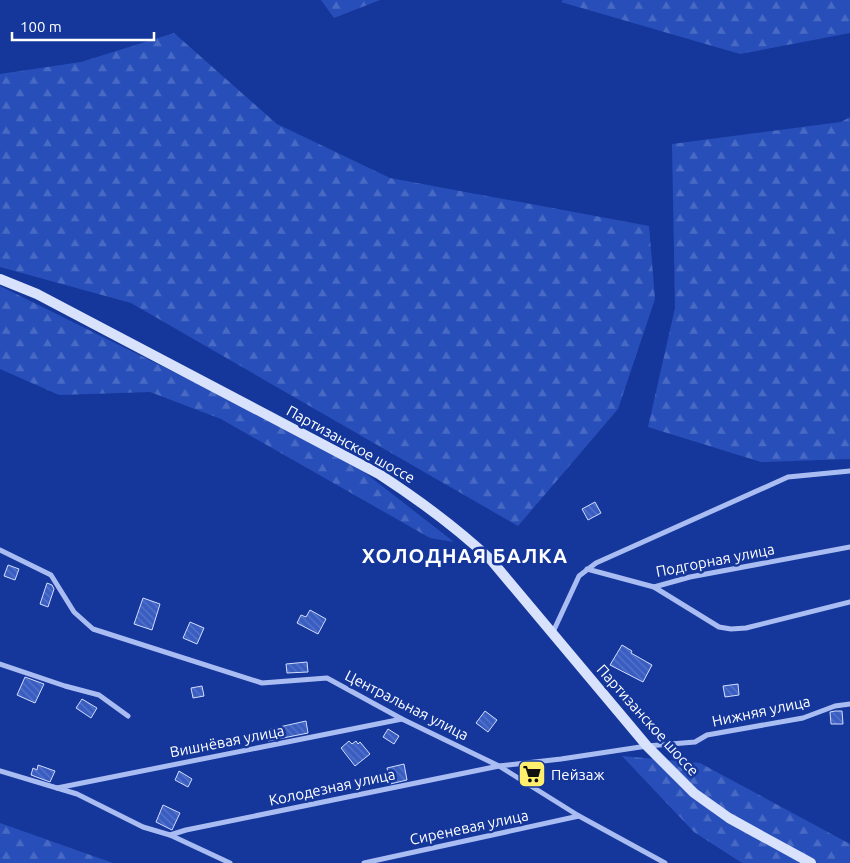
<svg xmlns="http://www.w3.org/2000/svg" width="850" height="863" font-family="Ubuntu,sans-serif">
<defs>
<pattern id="forest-firs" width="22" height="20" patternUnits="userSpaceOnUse" patternTransform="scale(1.25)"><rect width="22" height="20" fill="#284fb9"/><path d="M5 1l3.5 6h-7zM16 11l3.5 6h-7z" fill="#4869c4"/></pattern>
<pattern id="building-back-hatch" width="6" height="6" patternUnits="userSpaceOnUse" patternTransform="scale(1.25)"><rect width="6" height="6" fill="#395dc1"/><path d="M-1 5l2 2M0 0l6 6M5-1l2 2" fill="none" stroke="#5775ca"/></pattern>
</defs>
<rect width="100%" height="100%" fill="#15379b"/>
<!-- forest -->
<g fill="url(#forest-firs)">
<path d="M321 0H380L334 18Z"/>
<path d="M563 0H850V33L740 54 561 2Z"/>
<path d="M174 33 277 124 390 178 649 226 655 299 618 409 518 526 131 303 0 267V74L81 62Z"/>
<path d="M850 117V459L761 462 648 427 675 308 672 144 841 122Z"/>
<path d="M0 286 208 389 364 472 454 542 430 538 221 419 150 392 59 395 0 369Z"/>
<path d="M622 756 700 763 850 844V863H742L694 832Z"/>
<path d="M0 823 113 863H0Z"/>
</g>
<!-- building -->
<g fill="url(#building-back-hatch)" stroke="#d2ddfd">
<path d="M595 502 601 513 588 520 582 509Z"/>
<path d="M8 565 19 569 15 580 4 576Z"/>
<path d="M47 583 52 585 54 589 48 607 40 604Z"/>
<path d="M143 598 160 604 152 630 134 624Z"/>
<path d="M310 610 326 619 318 634 297 623 301 615 306 617Z"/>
<path d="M190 622 204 628 197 644 183 638Z"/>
<path d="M622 645 632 651 631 653 652 665 643 682 610 665Z"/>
<path d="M307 662 308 672 287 673 286 664Z"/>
<path d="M25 677 44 684 35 703 17 695Z"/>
<path d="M738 684 739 695 725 697 723 686Z"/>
<path d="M202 686 204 696 193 698 191 688Z"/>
<path d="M82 699 97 708 91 718 76 708Z"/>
<path d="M485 711 497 720 488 732 476 723Z"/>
<path d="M835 711H842L843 724H831L830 712Z"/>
<path d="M306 721 308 733 268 741 266 730Z"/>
<path d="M388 729 399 736 394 744 383 737Z"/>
<path d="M349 741 352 744 356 741 358 744 360 742 370 754 355 766 341 748Z"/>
<path d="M404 764 407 780 390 784 387 768Z"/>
<path d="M38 765 55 771 50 782 31 775 33 768 37 770Z"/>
<path d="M179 771 192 779 188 787 175 780Z"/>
<path d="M163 805 180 813 172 830 156 822Z"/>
</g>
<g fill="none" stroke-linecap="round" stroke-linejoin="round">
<!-- street -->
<g stroke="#aabdf3" stroke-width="5">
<path d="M0 550 51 575 74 612 93 629 262 683 327 678 402 719 499 766 579 816 665 863"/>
<path d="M587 569 654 587 690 577 850 547"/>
<path d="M654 587 719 627 731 629 746 628 850 602"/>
<path d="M553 632 579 576 596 563 788 477 850 471"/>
<path d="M0 664 65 686 99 695 128 716"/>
<path d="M0 771 77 794 143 827 170 835 230 863"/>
<path d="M57 788 402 719"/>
<path d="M170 835 186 830 499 766 561 759 647 746 695 742 707 735 803 718 835 706 850 704"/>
<path d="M364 863 579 816"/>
</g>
<!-- secondary -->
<path stroke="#d9e2fd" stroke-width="10" d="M0 279 37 294 379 474C419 500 456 527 491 560L647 746 694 793 729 818 811 863"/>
</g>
<!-- icons -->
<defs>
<g id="supermarket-square" transform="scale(1.4375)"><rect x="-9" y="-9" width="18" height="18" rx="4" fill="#ffef6c" stroke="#15379b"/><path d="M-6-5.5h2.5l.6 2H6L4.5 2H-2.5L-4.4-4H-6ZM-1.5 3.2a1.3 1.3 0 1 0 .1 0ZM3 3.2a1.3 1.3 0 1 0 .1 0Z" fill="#111"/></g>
</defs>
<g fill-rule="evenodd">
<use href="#supermarket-square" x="532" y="774"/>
</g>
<g text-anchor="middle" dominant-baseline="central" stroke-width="5" stroke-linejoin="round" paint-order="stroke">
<!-- street labels -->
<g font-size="15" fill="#fff" stroke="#15379b">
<text transform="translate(351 444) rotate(29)">Партизанское шоссе</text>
<text transform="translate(715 560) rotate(-11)">Подгорная улица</text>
<text transform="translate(407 705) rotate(27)">Центральная улица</text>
<text transform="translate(761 711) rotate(-12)">Нижняя улица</text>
<text transform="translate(648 720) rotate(48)">Партизанское шоссе</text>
<text transform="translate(227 741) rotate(-11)">Вишнёвая улица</text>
<text transform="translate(332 787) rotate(-12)">Колодезная улица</text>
<text transform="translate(469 827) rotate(-12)">Сиреневая улица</text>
</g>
<!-- poi labels -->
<g font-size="15" fill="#fff" stroke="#15379b" text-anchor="start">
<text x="551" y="774">Пейзаж</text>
</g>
<!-- district labels -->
<g font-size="20" font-weight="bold" letter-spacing="1" fill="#fff" stroke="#15379b">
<text x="465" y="555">ХОЛОДНАЯ БАЛКА</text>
</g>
</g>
<!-- scale -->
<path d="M12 32v8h142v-8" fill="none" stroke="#ffffff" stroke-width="2.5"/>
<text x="20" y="32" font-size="15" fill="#ffffff" stroke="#15379b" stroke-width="4" paint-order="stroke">100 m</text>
</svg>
